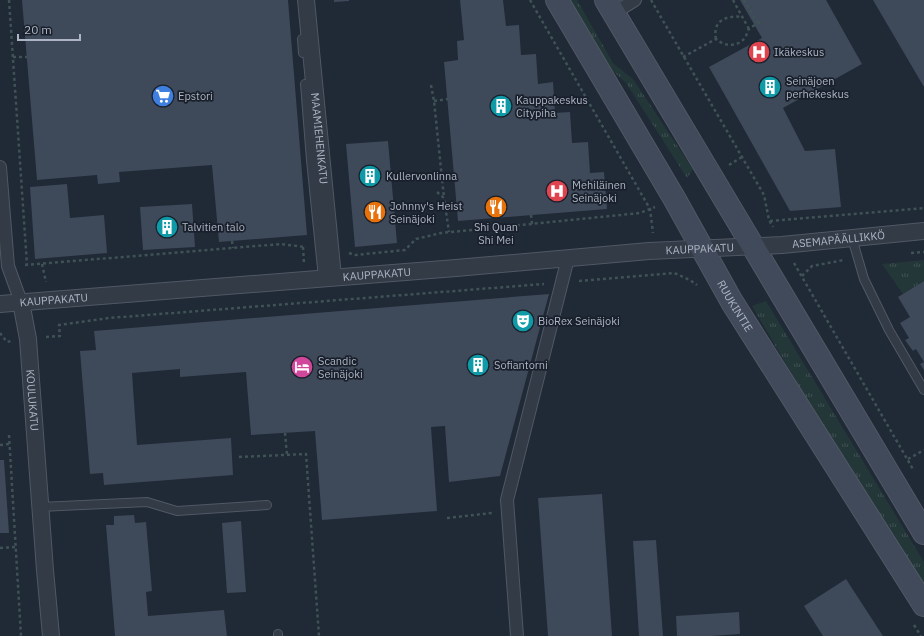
<svg xmlns="http://www.w3.org/2000/svg" width="924" height="636" font-family="'IBM Plex Sans',sans-serif">
<defs>
<pattern id="grass-tufts" width="24" height="20" patternUnits="userSpaceOnUse"><rect width="24" height="20" fill="#233638"/><path d="M3 7l-1-3M5 7V3M7 7l1-3M15 17l-1-3M17 17v-4M19 17l1-3" fill="none" stroke="#405153"/></pattern>
</defs>
<rect width="100%" height="100%" fill="#202936"/>
<!-- grass -->
<g fill="url(#grass-tufts)">
<path d="M566 0H577L613 63 633 79 692 168V171L687 178 626 83 598 58Z"/>
<path d="M924 260V281L903 294 882 264Z"/>
<path d="M766 301 924 562V584L860 483 841 458 752 306Z"/>
</g>
<!-- building -->
<g fill="#3e4959">
<path d="M22 0H288L307 235 219 242 212 165 119 172 120 182 98 184 97 175 37 180Z"/>
<path d="M334 0H349V1L334 2Z"/>
<path d="M460 0H503L506 26 519 25 521 55 536 54 538 84 553 82 555 113 570 112 572 143 588 142 590 173 604 172 607 209 458 221 444 62 458 60 457 41 464 40Z"/>
<path d="M740 0H826L862 64 783 108 805 151 835 149 841 207 790 211 709 67 762 38Z"/>
<path d="M873 0H924V87L897 41Z"/>
<path d="M388 141 397 243 355 247 346 144Z"/>
<path d="M67 184 70 218 104 215 107 253 35 259 30 187Z"/>
<path d="M192 204 195 247 143 250 140 207Z"/>
<path d="M924 281V370L920 364 924 362 916 349 913 351 905 340 909 338 900 323 910 317 898 297Z"/>
<path d="M549 294 500 476 449 482 445 426 431 427 437 511 322 520 315 431 251 435 246 372 180 377V369L132 373 137 445 231 438 233 475 104 485 103 473 90 474 80 351 96 350 94 331Z"/>
<path d="M0 460H4L9 533H0Z"/>
<path d="M602 494 612 636H548L538 498Z"/>
<path d="M134 515 135 523 146 522 152 591 146 592 148 616 224 610 227 636H115L106 525H114V516Z"/>
<path d="M241 521 246 592 227 593 222 523Z"/>
<path d="M656 540 663 636H639L633 541Z"/>
<path d="M846 579 883 636H823L804 606Z"/>
<path d="M739 612 740 634 711 636H677L676 616Z"/>
</g>
<g fill="none" stroke-linecap="round" stroke-linejoin="round">
<!-- service casing -->
<g stroke="#515865" stroke-width="10">
<g id="service">
<path d="M302 39 303 53"/>
<path d="M305 84 311 160 323 278"/>
<path d="M852 238 864 279 889 330 924 390"/>
<path d="M40 507 147 502 177 511 267 505"/>
<path d="M278 634V636"/>
</g>
</g>
<!-- pedestrian casing -->
<g stroke="#515865" stroke-width="14">
<g id="pedestrian">
<path d="M614 13 635 0"/>
<path d="M0 167 8 266 21 302"/>
<path d="M517 636 507 500 568 258"/>
</g>
</g>
<!-- minor casing -->
<g stroke="#515865" stroke-width="18">
<g id="minor">
<path id="s1" d="M306 0 333 277"/>
<path id="s2" d="M21 302 28 339 45 570 51 636"/>
<path id="s3" d="M0 304 456 268 649 251 782 245 924 231"/>
</g>
</g>
<!-- secondary casing -->
<g stroke="#515865" stroke-width="24">
<g id="secondary">
<path id="s4" d="M557 0 674 198 732 302 924 605"/>
<path d="M606 0 924 533"/>
</g>
</g>
<!-- path -->
<g stroke="#3f5255" stroke-width="2.5" stroke-dasharray="3 3" stroke-linecap="butt">
<path d="M9 0 27 265"/>
<path d="M530 0 650 209 653 233"/>
<path d="M651 0 764 195 769 220 773 227"/>
<path d="M733 0 749 29"/>
<path d="M744 0 758 24"/>
<path d="M716 39C712 20 727 15 743 17"/>
<path d="M13 57H27"/>
<path d="M683 57 716 39C725 47 737 47 745 38 747 35 747 31 749 29 752 26 758 24 761 22"/>
<path d="M431 85 434 101 444 198"/>
<path d="M434 101 448 99"/>
<path d="M729 165 742 157"/>
<path d="M437 192 444 198 449 232"/>
<path d="M531 215 532 224"/>
<path d="M770 221 924 208"/>
<path d="M232 241 233 248"/>
<path d="M303 247 304 263"/>
<path d="M349 253 355 255 405 250 416 239 441 233 640 213 655 207"/>
<path d="M911 253 924 252"/>
<path d="M794 263 914 471"/>
<path d="M42 264 46 282"/>
<path d="M25 265 281 244 305 247"/>
<path d="M802 276 812 266 844 260"/>
<path d="M579 281 674 273 690 280 697 285"/>
<path d="M0 333 7 342 11 341"/>
<path d="M46 337 60 336 59 325 109 318 544 284"/>
<path d="M285 433 287 455"/>
<path d="M9 435 21 636"/>
<path d="M0 445 9 444"/>
<path d="M239 457 306 454 319 636"/>
<path d="M908 459 924 450"/>
<path d="M447 518 492 513"/>
<path d="M0 548 15 547"/>
<path d="M914 625 921 636"/>
</g>
<!-- service -->
<use href="#service" stroke="#333b47" stroke-width="8"/>
<!-- pedestrian -->
<use href="#pedestrian" stroke="#333b47" stroke-width="12"/>
<!-- minor -->
<use href="#minor" stroke="#333b47" stroke-width="16"/>
<!-- secondary -->
<use href="#secondary" stroke="#414a5a" stroke-width="22"/>
</g>
<!-- icons -->
<defs>
<g id="hospital-disc" transform="scale(1.15)"><circle r="9.5" fill="#e0444e" stroke="#19202b"/><path d="M-5-5h3v3.5h4V-5h3V5h-3V1.5h-4V5h-3Z" fill="#fff"/></g>
<g id="building-disc" transform="scale(1.15)"><circle r="9.5" fill="#0f9aa8" stroke="#19202b"/><path d="M-4-6H4V6H1V3H-1V6H-4ZM-2.5-4.3h1.7v1.8h-1.7ZM.8-4.3h1.7v1.8H.8ZM-2.5-1h1.7V.8h-1.7ZM.8-1h1.7V.8H.8Z" fill="#fff"/></g>
<g id="supermarket-disc" transform="scale(1.15)"><circle r="9.5" fill="#3f7fe0" stroke="#19202b"/><path d="M-6-5.5h2.5l.6 2H6L4.5 2H-2.5L-4.4-4H-6ZM-1.5 3.2a1.3 1.3 0 1 0 .1 0ZM3 3.2a1.3 1.3 0 1 0 .1 0Z" fill="#fff"/></g>
<g id="restaurant-disc" transform="scale(1.15)"><circle r="9.5" fill="#e8710a" stroke="#19202b"/><path d="M-5-6h1v4h1v-4h1v4h1v-4h1v5L-1.5 .5V6h-2V.5L-5-1ZM5-6V6H3V1.5H1.5Q1.5-4 5-6Z" fill="#fff"/></g>
<g id="theatre-disc" transform="scale(1.15)"><circle r="9.5" fill="#0f9aa8" stroke="#19202b"/><path d="M-5-5.5Q0-4 5-5.5V0Q5 5 0 6Q-5 5-5 0ZM-3.3-2.5H-1v1.5H-3.3ZM1-2.5H3.3v1.5H1ZM-2.8 1Q0 5.5 2.8 1Z" fill="#fff"/></g>
<g id="hotel-disc" transform="scale(1.15)"><circle r="9.5" fill="#d1479c" stroke="#19202b"/><path d="M-6-4.5h1.5V1H6V5H4.5V3h-9V5H-6ZM-4 0a1.8 1.8 0 1 1 3.6 0ZM.5 0V-2.5h3Q6-2.5 6 0Z" fill="#fff"/></g>
</defs>
<g fill-rule="evenodd">
<use href="#hospital-disc" x="759" y="52"/>
<use href="#building-disc" x="770" y="87"/>
<use href="#supermarket-disc" x="163" y="96"/>
<use href="#building-disc" x="501" y="106"/>
<use href="#building-disc" x="370" y="176"/>
<use href="#hospital-disc" x="557" y="191"/>
<use href="#restaurant-disc" x="496" y="207"/>
<use href="#restaurant-disc" x="375" y="212"/>
<use href="#building-disc" x="167" y="227"/>
<use href="#theatre-disc" x="523" y="321"/>
<use href="#building-disc" x="478" y="365"/>
<use href="#hotel-disc" x="302" y="367"/>
</g>
<g text-anchor="middle" dominant-baseline="central" stroke-width="3.5" stroke-linejoin="round" paint-order="stroke">
<!-- poi labels -->
<g font-size="11" fill="#adb5c4" stroke="#19202b" text-anchor="start">
<text x="774" y="52">Ikäkeskus</text>
<text x="786" y="81">Seinäjoen<tspan x="786" dy="13">perhekeskus</tspan></text>
<text x="178" y="96">Epstori</text>
<text x="516" y="100">Kauppakeskus<tspan x="516" dy="13">Citypiha</tspan></text>
<text x="386" y="176">Kullervonlinna</text>
<text x="572" y="185">Mehiläinen<tspan x="572" dy="13">Seinäjoki</tspan></text>
<text x="390" y="206">Johnny's Heist<tspan x="390" dy="13">Seinäjoki</tspan></text>
<text x="182" y="227">Talvitien talo</text>
<text x="496" y="227" text-anchor="middle">Shi Quan<tspan x="496" dy="13">Shi Mei</tspan></text>
<text x="538" y="321">BioRex Seinäjoki</text>
<text x="318" y="361">Scandic<tspan x="318" dy="13">Seinäjoki</tspan></text>
<text x="494" y="365">Sofiantorni</text>
</g>
<!-- street labels -->
<g font-size="11" fill="#adb5c4" stroke="#19202b">
<text stroke="none"><textPath href="#s1" startOffset="139">MAAMIEHENKATU</textPath></text>
<text stroke="none"><textPath href="#s3" startOffset="841">ASEMAPÄÄLLIKKÖ</textPath></text>
<text stroke="none"><textPath href="#s3" startOffset="702">KAUPPAKATU</textPath></text>
<text stroke="none"><textPath href="#s3" startOffset="378">KAUPPAKATU</textPath></text>
<text stroke="none"><textPath href="#s3" startOffset="54">KAUPPAKATU</textPath></text>
<text stroke="none"><textPath href="#s4" startOffset="354">RUUKINTIE</textPath></text>
<text stroke="none"><textPath href="#s2" startOffset="99">KOULUKATU</textPath></text>
</g>
</g>
<!-- scale -->
<path d="M18 34v6h62v-6" fill="none" stroke="#adb5c4" stroke-width="2"/>
<text x="24" y="34" font-size="12" fill="#adb5c4" stroke="#19202b" stroke-width="3" paint-order="stroke">20 m</text>
</svg>
